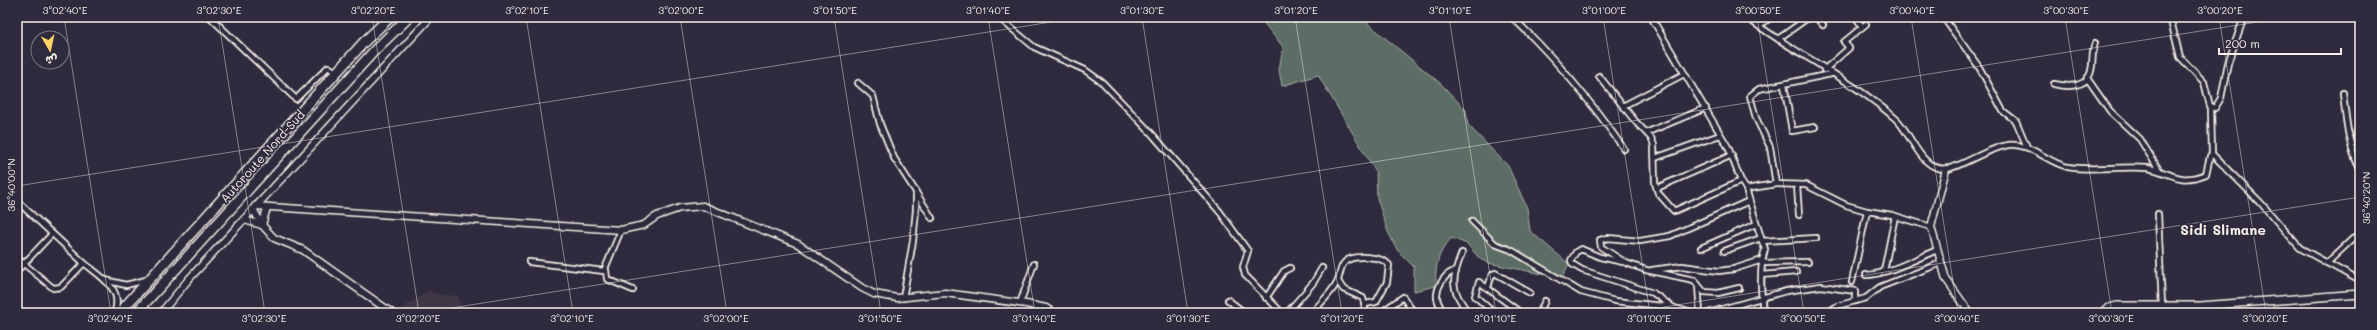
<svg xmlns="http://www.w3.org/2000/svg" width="2377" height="330" font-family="Mali,'Playpen Sans Arabic',sans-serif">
<rect width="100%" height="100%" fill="#2f2a3d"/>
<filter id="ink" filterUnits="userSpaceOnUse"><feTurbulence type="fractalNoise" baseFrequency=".025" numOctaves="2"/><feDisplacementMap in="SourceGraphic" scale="8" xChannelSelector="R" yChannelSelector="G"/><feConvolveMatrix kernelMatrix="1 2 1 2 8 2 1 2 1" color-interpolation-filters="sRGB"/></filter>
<g filter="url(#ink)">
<!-- built -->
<path fill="#413946" d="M428 291 441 295 458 296 461 313H402L400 310Z"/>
<!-- green -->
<path fill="#5c6d65" stroke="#a8afa6" d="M1259 17H1360L1441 84 1466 110 1468 125 1508 166 1527 208 1530 231 1569 264 1562 278 1488 263 1480 259 1467 244 1452 238C1438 251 1435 266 1436 286L1414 291V267L1398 251 1388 232 1377 198 1376 172 1318 75 1282 86 1279 70 1283 47Z"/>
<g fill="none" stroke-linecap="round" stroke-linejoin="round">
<!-- minor casing -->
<g stroke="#f4f1e8" stroke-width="8">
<g id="minor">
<path d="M210 17 296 99 328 67 336 72"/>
<path d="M998 17 1034 47 1085 70 1103 83 1152 134 1220 212 1248 251 1243 267 1245 275 1282 313"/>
<path d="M1512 17C1554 57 1591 101 1624 149"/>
<path d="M1651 17 1728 147 1741 181 1746 189 1776 184"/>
<path d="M1746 17C1794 53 1851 79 1896 119 1913 135 1921 175 1951 168 1971 161 1987 149 2008 145 2031 142 2047 163 2068 167 2090 171 2123 166 2148 168 2174 173 2178 185 2206 174L2210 156 2212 154 2260 202 2300 248 2360 281"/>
<path d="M1816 17 1823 25"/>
<path d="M1856 17 1862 27"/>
<path d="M1943 17 1979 67 2003 111 2016 121 2027 147"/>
<path d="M2170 17 2180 57 2204 82 2210 106 2215 108 2221 98 2228 63 2244 17"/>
<path d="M1759 26 1771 17"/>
<path d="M1778 39 1809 17"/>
<path d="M1824 70 1849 48 1844 42 1866 24"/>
<path d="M1831 74 1759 89 1750 96 1756 118 1770 147 1776 184 1806 185 1846 205 1867 211 1892 215 1931 227"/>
<path d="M1599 76 1635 121 1651 138 1654 145 1655 183 1658 193 1674 211 1741 181"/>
<path d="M2087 78 2110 111 2140 139 2159 170"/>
<path d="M858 83 873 96 880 124 894 158 916 192V210L913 241 903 298"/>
<path d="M2054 84C2066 87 2085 88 2090 74 2094 64 2091 53 2095 43"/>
<path d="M1784 85 1792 131 1815 127"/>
<path d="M2343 93C2346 119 2348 146 2360 169"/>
<path d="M1623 106 1684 74"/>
<path d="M2211 108 2212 154"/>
<path d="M1648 132 1706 108"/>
<path d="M1655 158 1720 135"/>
<path d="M1797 185 1799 215"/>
<path d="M1657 188 1732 155"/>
<path d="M1746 189 1762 241 1816 238"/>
<path d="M917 194 932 218"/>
<path d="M17 201 84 263 61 287 53 288 17 258"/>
<path d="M2158 214 2162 306"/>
<path d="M1472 221 1495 244 1511 250 1581 292 1615 301 1671 307 1692 313"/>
<path d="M1762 241 1765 249C1759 268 1761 293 1763 313"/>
<path d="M1701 248 1756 224"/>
<path d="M1724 251 1761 238"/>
<path d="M1462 253C1451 280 1450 290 1469 313"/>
<path d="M529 262 604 271 621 230"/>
<path d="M1623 262 1600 257 1581 249 1576 252 1571 260 1572 264 1582 270 1653 293 1674 308"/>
<path d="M84 263C100 276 125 290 114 313"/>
<path d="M1762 263 1808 262"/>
<path d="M2327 263 2360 232"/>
<path d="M606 270 607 279 633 290"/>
<path d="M1652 270 1682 266 1719 271 1734 269 1762 260"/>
<path d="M17 271 52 234"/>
<path d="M1884 271 1895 216"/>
<path d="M1762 275 1796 272"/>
<path d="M1866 275C1886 275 1918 258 1937 250"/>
<path d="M105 280 126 285 146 280"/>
<path d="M1338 281 1343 289 1363 298 1366 313"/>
<path d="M1852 282 1867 211"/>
<path d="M1698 285 1700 313"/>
<path d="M1488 287 1492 275 1495 273 1530 293"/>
<path d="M1739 288 1718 293 1704 292 1694 280 1646 270 1626 263 1601 247 1600 240 1608 238 1640 241 1670 236 1749 201"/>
<path d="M1266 298 1284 271 1290 268"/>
<path d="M1228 300 1245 313"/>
<path d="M1020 303 1034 264"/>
<path d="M1033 313 1036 306"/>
<path d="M1139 313 1140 312"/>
<path d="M1287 313 1313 283 1322 268"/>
<path d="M1312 313C1320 303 1332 293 1337 282 1341 275 1339 268 1345 262 1353 254 1382 256 1389 265L1387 282 1376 302 1365 304"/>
<path d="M1380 313 1403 297 1414 313"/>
<path d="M1406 313 1412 309"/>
<path d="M1444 313C1441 308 1438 304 1437 298 1436 288 1445 272 1456 271"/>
<path d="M1494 313 1475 296 1479 282 1521 313"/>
<path d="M1539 313 1545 301"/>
<path d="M1708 313 1786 291 1821 286 1855 291V301"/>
<path d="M1827 313 1837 306 1866 298 1880 287 1941 263"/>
</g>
</g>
<!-- tertiary casing -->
<g stroke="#f4f1e8" stroke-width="9">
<g id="tertiary">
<path d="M1946 169 1931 227 1946 279 1970 313"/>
<path d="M255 206 621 230 644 225 657 216 680 208 703 206 798 244 862 288 874 294 897 298 945 293 1026 304 1046 308 1054 313"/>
<path d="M253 209 262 225"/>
<path d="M244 220 262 225 274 238 303 250 392 313"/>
<path d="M262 225 267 208"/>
<path d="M161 313 188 280 431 17"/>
</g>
</g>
<!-- secondary casing -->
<g stroke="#f4f1e8" stroke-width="10">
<path id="secondary" d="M2103 313 2106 309 2117 306H2200L2360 294"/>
</g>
<!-- motorway casing -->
<g stroke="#f4f1e8" stroke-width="12">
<g id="motorway">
<path d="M119 313 364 42 390 17"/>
<path d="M136 313 375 50 409 17"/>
</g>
</g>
<!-- minor -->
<use href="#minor" stroke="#2f2a3d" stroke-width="4.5"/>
<!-- tertiary -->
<use href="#tertiary" stroke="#2f2a3d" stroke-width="6"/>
<!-- secondary -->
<use href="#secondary" stroke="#2f2a3d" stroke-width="7"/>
<!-- motorway -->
<use href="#motorway" stroke="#2f2a3d" stroke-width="9"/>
</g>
</g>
<!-- ticks -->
<path fill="none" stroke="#f4f1e8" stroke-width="1" stroke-opacity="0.45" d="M64 17 111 313M218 17 265 313M372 17 419 313M526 17 573 313M680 17 727 313M834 17 881 313M988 17 1035 313M1142 17 1188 313M1295 17 1342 313M1449 17 1496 313M1603 17 1650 313M1757 17 1804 313M1911 17 1958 313M2065 17 2112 313M2219 17 2266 313M17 186 1083 17M420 313 2289 17M1626 313 2360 197"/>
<g text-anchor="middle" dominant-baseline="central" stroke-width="3.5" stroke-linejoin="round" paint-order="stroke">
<!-- street labels -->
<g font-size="12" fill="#f4f1e8" stroke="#2f2a3d">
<text transform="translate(262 156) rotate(-48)">Autoroute Nord-Sud</text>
</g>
<!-- quarter labels -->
<g font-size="14" font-weight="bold" fill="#f4f1e8" stroke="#2f2a3d">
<text x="2223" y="229">Sidi Slimane</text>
</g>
</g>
<!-- margin -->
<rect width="2377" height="330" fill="none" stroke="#2f2a3d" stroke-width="44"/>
<!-- north arrow -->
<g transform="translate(50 50) rotate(171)"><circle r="19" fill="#2f2a3d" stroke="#7e7a81"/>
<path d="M0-3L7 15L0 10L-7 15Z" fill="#ffd166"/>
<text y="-6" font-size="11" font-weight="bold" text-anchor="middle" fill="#f4f1e8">ش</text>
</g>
<!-- scale -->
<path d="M2219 48v6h122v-6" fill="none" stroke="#f4f1e8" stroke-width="2"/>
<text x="2225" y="48" font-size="12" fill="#f4f1e8" stroke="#2f2a3d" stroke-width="3" paint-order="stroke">200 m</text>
<rect x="22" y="22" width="2333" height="286" fill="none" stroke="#f4f1e8" stroke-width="1.5"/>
<g font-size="10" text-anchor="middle" fill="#f4f1e8">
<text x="65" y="14">3°02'40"E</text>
<text x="219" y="14">3°02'30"E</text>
<text x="373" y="14">3°02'20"E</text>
<text x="527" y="14">3°02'10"E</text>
<text x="681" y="14">3°02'00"E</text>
<text x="835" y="14">3°01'50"E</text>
<text x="988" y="14">3°01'40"E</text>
<text x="1142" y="14">3°01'30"E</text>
<text x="1296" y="14">3°01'20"E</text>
<text x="1450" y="14">3°01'10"E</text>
<text x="1604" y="14">3°01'00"E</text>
<text x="1758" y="14">3°00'50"E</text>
<text x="1912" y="14">3°00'40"E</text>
<text x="2066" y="14">3°00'30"E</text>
<text x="2220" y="14">3°00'20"E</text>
<text transform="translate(11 185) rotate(-90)" y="4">36°40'00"N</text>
<text transform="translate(2366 198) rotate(-90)" y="4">36°40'20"N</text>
<text x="110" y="322">3°02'40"E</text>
<text x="264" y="322">3°02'30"E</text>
<text x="418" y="322">3°02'20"E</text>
<text x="572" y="322">3°02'10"E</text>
<text x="726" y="322">3°02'00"E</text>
<text x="880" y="322">3°01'50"E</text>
<text x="1034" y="322">3°01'40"E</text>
<text x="1188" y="322">3°01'30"E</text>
<text x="1342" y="322">3°01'20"E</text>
<text x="1495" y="322">3°01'10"E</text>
<text x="1649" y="322">3°01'00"E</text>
<text x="1803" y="322">3°00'50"E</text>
<text x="1957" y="322">3°00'40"E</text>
<text x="2111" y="322">3°00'30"E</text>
<text x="2265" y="322">3°00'20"E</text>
</g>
</svg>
